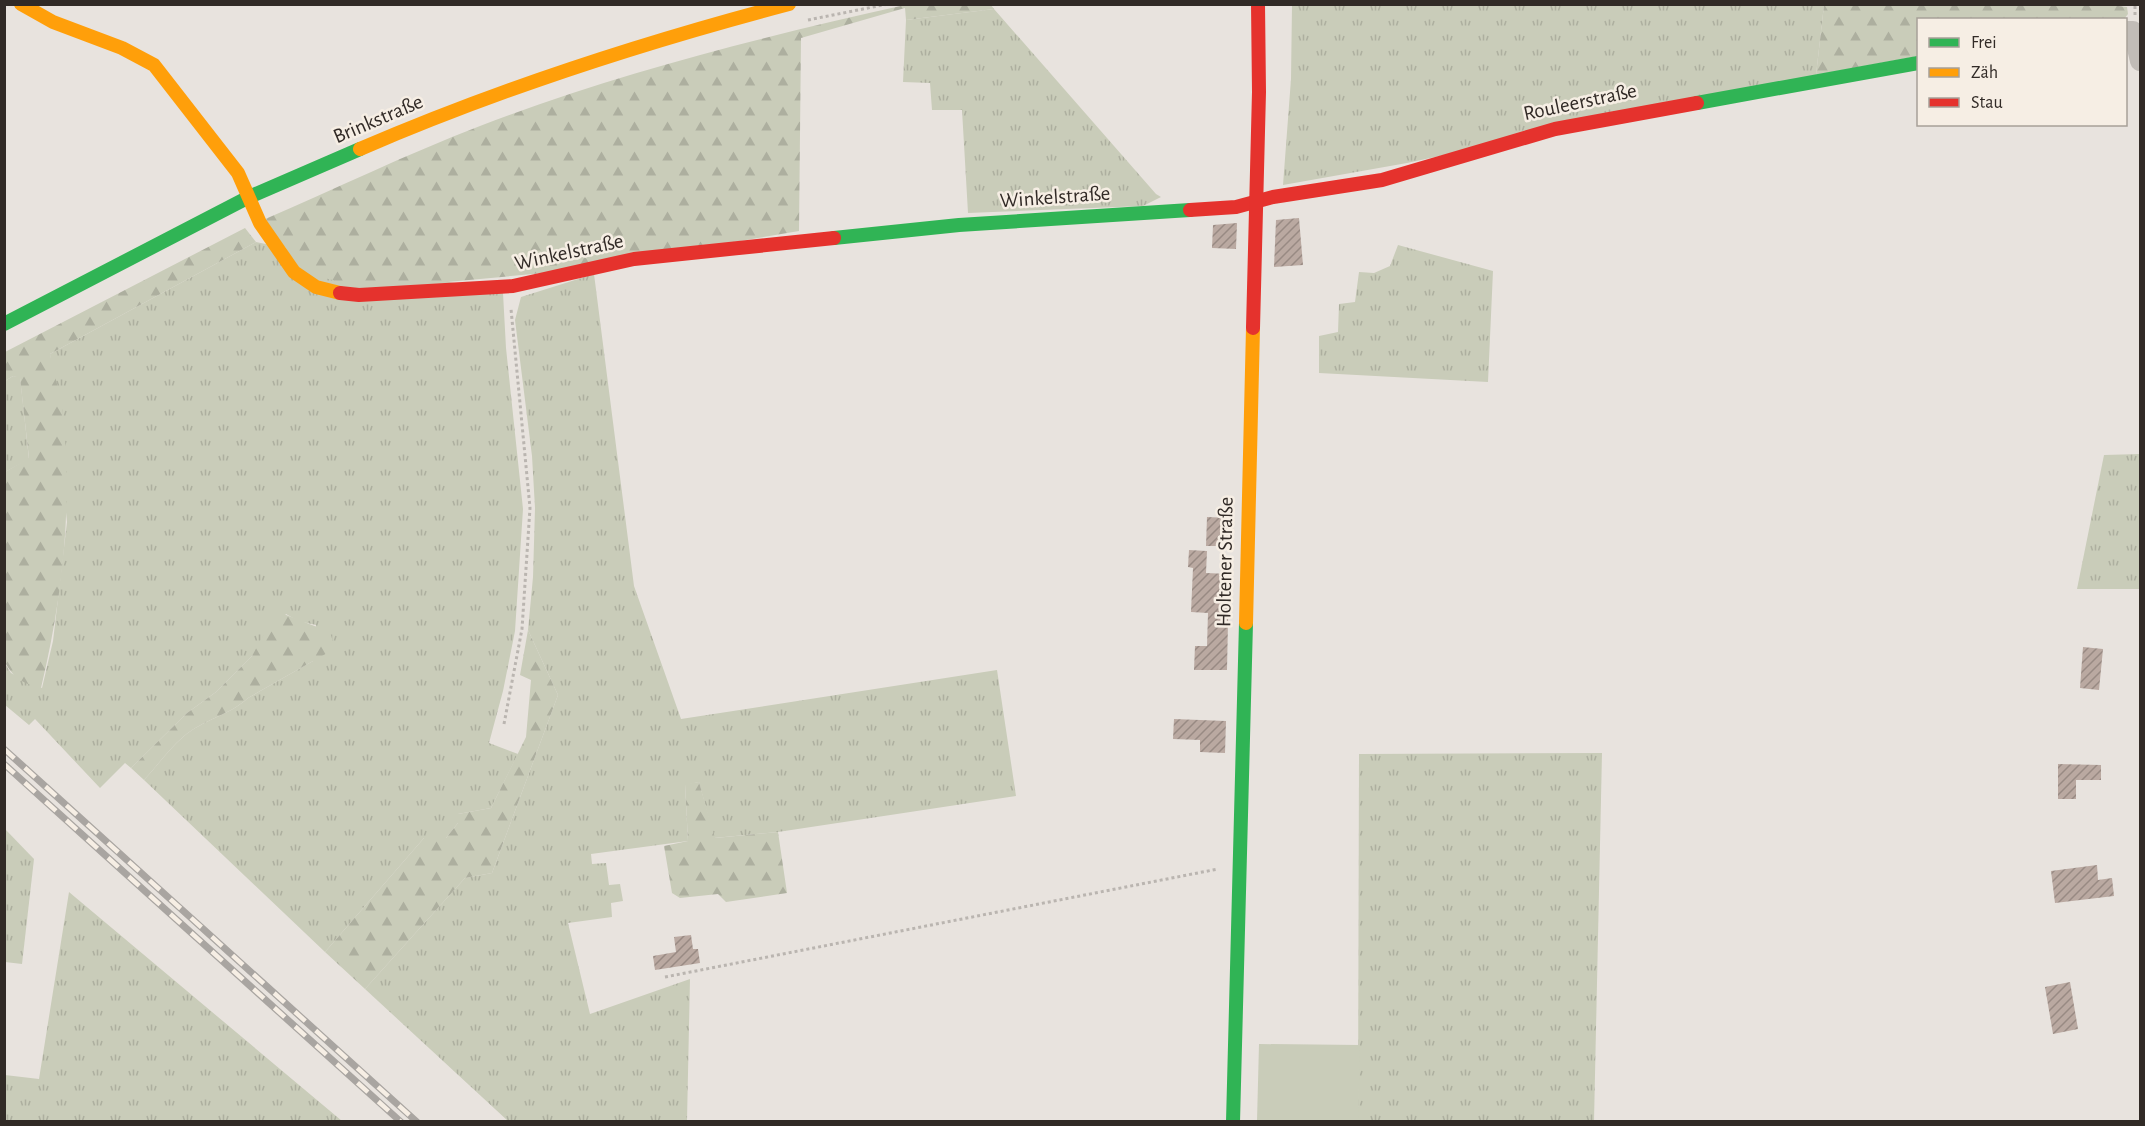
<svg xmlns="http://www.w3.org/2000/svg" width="2145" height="1126" font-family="'Alegreya Sans',sans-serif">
<defs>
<pattern id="grass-tufts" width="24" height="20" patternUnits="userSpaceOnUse" patternTransform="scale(1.5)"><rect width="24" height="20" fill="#c9ccb9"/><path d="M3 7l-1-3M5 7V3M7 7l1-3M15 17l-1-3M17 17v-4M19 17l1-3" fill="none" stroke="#adaf9f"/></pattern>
<pattern id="forest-firs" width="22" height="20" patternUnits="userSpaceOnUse" patternTransform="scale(1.5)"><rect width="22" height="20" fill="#c9ccb9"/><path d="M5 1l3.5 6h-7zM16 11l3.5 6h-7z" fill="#adaf9f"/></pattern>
<pattern id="building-hatch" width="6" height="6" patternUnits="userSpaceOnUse" patternTransform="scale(1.5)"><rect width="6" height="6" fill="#baa9a1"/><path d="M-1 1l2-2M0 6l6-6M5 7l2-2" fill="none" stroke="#988a83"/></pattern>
</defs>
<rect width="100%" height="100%" fill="#e8e3de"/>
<!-- grass -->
<g fill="url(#grass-tufts)">
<path d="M1292 5H1824L1816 75 1407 163 1283 185 1291 79Z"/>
<path d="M994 9 1156 194 1161 197 1143 206 968 213 962 110H932L930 83 903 82 906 20Z"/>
<path d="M256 242 503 293 506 348 523 509 515 631 503 691 489 743 518 754 491 808 458 814V823L446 838H424L325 952 144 780C157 766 169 749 183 737 202 720 230 715 248 698L313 661 316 625 298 621 286 614 252 656 216 692 187 713 131 768 125 763 100 788 35 719 29 725 5 705 4 662 11 673 42 688 53 641 67 522 50 354Z"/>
<path d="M1398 245 1493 271 1488 382 1319 373V336L1338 332 1339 304 1355 302 1359 272 1374 273 1390 266Z"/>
<path d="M594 274 634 586 681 719 997 670 1016 796 778 832 714 838 699 782 685 785 688 841 591 854 592 864 606 863 609 885 620 884 623 901 611 903 612 917 568 923 590 1014 690 979 687 1121H508L365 989 465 878 492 873 558 695 528 630 533 577 535 508 532 456 515 320 521 297Z"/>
<path d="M13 376 20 377 29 459 5 472V381Z"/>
<path d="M2140 454V589H2077L2104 455Z"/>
<path d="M1602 753 1594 1121 1358 1122 1359 754Z"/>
<path d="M5 829 34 859 22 964 5 962Z"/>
<path d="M69 892 342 1121H5V1075L39 1079Z"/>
</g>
<!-- forest -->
<g fill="url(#forest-firs)">
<path d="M2102 4 2127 7 2128 14 2124 19 1918 20V56L1816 75 1824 5Z"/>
<path d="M905 5H991L994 9 906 20 905 8 801 38 799 231 555 272 371 289 307 274 263 220C335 189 407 154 480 126 618 73 761 37 905 5Z"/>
<path d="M245 228 256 242 50 354C54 374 61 396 63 416 73 507 62 600 41 688 24 684 13 678 5 662V472L29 458 20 378 13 376 5 381V352Z"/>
<path d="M281 613 330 632 334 645 329 652 248 698C230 715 202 720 183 737 169 749 157 766 144 780L131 768 187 713 216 692 252 656 274 616Z"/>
<path d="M528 630 558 695 492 873 465 878 365 989 325 952 424 838H446L458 823V814L491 808 526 737 531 680 520 675Z"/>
<path d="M699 782 715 838 778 832 787 893 726 902 718 894 680 898 672 893 664 846 688 841 685 784Z"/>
</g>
<!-- garden -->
<path fill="#c9ccb9" d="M1259 1044 1360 1045 1358 1121H1257Z"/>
<!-- building -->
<g fill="url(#building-hatch)">
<path d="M1299 218 1303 265 1274 267 1276 220Z"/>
<path d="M1237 223 1236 249 1212 248 1213 225Z"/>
<path d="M1207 517 1230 518 1229 546H1206Z"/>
<path d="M1189 550 1207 551 1206 573 1229 574 1227 670H1194L1195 646H1207L1208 613 1191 612 1193 568 1188 567Z"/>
<path d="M2083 647 2103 649 2099 690 2080 688Z"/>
<path d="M1174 719 1226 721 1225 753 1200 752V740L1173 739Z"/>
<path d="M2058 764 2101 765V780H2076V799H2058Z"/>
<path d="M2097 865 2098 880 2112 878 2114 896 2055 903 2051 871Z"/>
<path d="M691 935 693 949H698L700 963 655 970 653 956 676 952 674 937Z"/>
<path d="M2070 982 2078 1029 2053 1034 2045 987Z"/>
</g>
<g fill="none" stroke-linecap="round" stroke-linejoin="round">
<!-- path -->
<g stroke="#bab5b0" stroke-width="3" stroke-dasharray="3 3" stroke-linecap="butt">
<path d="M2135 15V4"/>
<path d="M808 20 888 4"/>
<path d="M504 724 522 629 530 508 511 309"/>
<path d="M665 977 1218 869"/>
</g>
<!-- street -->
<path stroke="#c1bcb7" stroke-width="20" d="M2126 31H2133L2140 61"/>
<!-- fast -->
<g stroke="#30b455" stroke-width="14">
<path d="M1697 103 1918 63"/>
<path d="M834 238 959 225 1190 210"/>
<path d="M4 324 249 197 360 149"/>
<path d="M1233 1122 1246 623"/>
</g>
<!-- slow -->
<g stroke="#ff9f0a" stroke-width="14">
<path d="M21 4 53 22 122 48 154 65 238 173 260 223 294 272 316 287 340 293"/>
<path d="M360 149C501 88 641 43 789 4"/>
<path d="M1246 623 1253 328"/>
</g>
<!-- jam -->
<g stroke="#e5322d" stroke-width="14">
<path d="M1190 210 1236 207 1273 197 1382 180 1555 129 1697 103"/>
<path d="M340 293 359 295 513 286 634 259 834 238"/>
<path d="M1253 328 1259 92 1258 4"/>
</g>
<!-- rail casing -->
<g stroke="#a9a5a1" stroke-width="7">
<g id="rail">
<path d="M4 749 417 1122"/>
<path d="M4 764 401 1122"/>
</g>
</g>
<!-- rail -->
<use href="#rail" stroke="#f6eee4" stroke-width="4.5" stroke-dasharray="14" stroke-linecap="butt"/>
</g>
<g text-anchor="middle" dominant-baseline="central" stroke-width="5" stroke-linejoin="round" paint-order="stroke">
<!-- street labels -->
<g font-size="21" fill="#312a26" stroke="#f6eee4">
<text transform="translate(1580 102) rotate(-12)">Rouleerstraße</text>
<text transform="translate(378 119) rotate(-23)">Brinkstraße</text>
<text transform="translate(1055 197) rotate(-4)">Winkelstraße</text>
<text transform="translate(569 252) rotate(-12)">Winkelstraße</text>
<text transform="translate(1225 562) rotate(-89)">Holtener Straße</text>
</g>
</g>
<!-- border -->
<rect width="2145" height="1126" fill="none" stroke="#312a26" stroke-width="12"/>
<!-- legend -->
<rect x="1917" y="18" width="210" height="108" fill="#f6eee4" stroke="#a7a098" stroke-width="1.5"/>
<rect x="1929" y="38" width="30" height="9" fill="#30b455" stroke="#a7a098" stroke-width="1.5"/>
<text x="1971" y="48" font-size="18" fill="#312a26">Frei</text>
<rect x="1929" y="68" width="30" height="9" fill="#ff9f0a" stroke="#a7a098" stroke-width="1.5"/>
<text x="1971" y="78" font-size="18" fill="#312a26">Zäh</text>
<rect x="1929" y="98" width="30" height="9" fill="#e5322d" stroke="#a7a098" stroke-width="1.5"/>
<text x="1971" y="108" font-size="18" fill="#312a26">Stau</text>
</svg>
